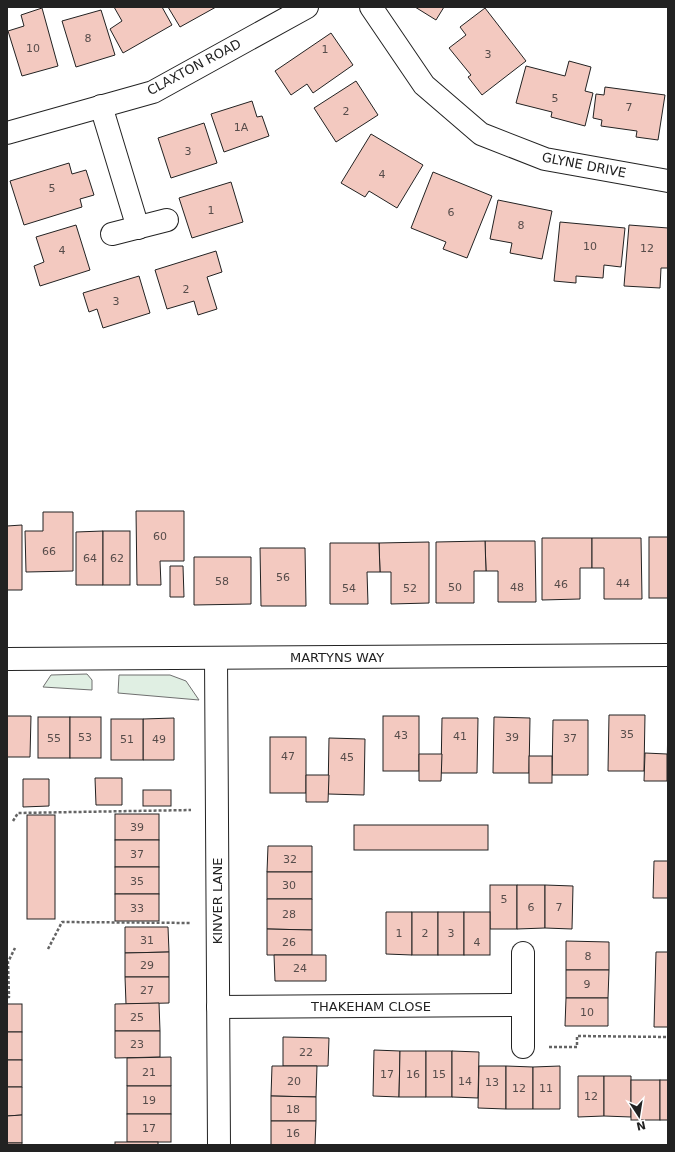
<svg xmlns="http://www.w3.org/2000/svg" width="675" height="1152" font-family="'DejaVu Sans',sans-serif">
<rect width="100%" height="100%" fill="#fff"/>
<!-- green -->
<g fill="#e0efe3" stroke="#6f6f6f">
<path d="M87 674 92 680V690L43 687 51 675Z"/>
<path d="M119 675H170L186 681 199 700 118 693Z"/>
</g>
<!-- building -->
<g fill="#f3c9c0" stroke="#222">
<path d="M114 7H162L172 25 123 53 110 29 122 21Z"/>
<path d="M168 7H216L180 27Z"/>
<path d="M415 7H444L436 20Z"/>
<path d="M42 8 58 66 22 76 8 31 24 26 21 15Z"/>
<path d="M485 8 526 61 482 95 468 77 471 75 449 48 466 35 460 27Z"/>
<path d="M101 10 115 55 76 67 62 21Z"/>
<path d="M331 33 353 65 313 93 307 84 291 95 275 71Z"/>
<path d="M569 61 591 67 585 91 593 93 585 126 551 117 552 112 516 103 526 66 565 76Z"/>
<path d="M356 81 378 115 336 142 314 108Z"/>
<path d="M605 87 665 95 658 140 636 137 637 131 601 126 602 120 593 118 596 94 604 95Z"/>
<path d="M252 101 257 117 262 116 269 136 224 152 211 114Z"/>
<path d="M204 123 217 163 171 178 158 138Z"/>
<path d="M371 134 423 165 397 208 369 191 365 197 341 183Z"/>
<path d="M69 163 72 174 86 170 94 195 80 199 82 207 24 225 10 181Z"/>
<path d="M433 172 492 196 467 258 443 249 446 242 411 228Z"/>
<path d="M231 182 243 222 192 238 179 198Z"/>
<path d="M498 200 552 211 542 259 510 253 512 243 490 239Z"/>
<path d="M560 222 625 228 621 267 604 265 603 278 576 276V283L554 281Z"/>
<path d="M76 225 90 270 40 286 34 266 44 262 36 237Z"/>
<path d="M629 225 668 228V268H661L660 288 624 286Z"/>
<path d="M216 251 222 272 207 277 217 309 198 315 194 301 167 309 155 270Z"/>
<path d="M139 276 150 313 103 328 97 309 89 312 83 293Z"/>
<path d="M136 511H184V561H160L161 585H137Z"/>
<path d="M43 512H73V571L26 572 25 531H43Z"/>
<path d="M22 525V590H7V526Z"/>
<path d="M103 531V585H76V532Z"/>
<rect x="103" y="531" width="27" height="54"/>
<rect x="649" y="537" width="19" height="61"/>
<path d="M542 538H592V568H580V599L542 600Z"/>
<path d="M592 538H641L642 599H604V568H592Z"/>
<path d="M485 541H535L536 602H498V571H486Z"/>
<path d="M485 541 486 571H474V603H436V542Z"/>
<path d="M429 542V603L391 604V572H380L379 543Z"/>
<path d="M330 543H379L380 572H367L368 604H330Z"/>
<path d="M260 548H305L306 606H261Z"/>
<path d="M194 557H251V604L194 605Z"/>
<path d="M170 566H183L184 597H170Z"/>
<path d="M609 715H645L644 771H608Z"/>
<path d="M7 716H31L30 757H7Z"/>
<rect x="383" y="716" width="36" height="55"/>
<rect x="38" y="717" width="32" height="41"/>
<rect x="70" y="717" width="31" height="41"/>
<path d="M494 717 530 718 529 773H493Z"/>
<path d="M668 717V773H667Z"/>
<path d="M174 718V760H143V719Z"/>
<path d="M442 718H478L477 773H441Z"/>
<rect x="111" y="719" width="32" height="41"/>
<path d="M553 720H588V775H552Z"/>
<rect x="270" y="737" width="36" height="56"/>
<path d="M329 738 365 739 364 795 328 794Z"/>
<path d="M645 753 667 754V781H644Z"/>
<path d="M419 754H442L441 781H419Z"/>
<rect x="529" y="756" width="23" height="27"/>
<path d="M306 775H329L328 802H306Z"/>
<path d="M95 778H122V805H96Z"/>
<path d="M23 779H49V806L23 807Z"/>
<rect x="143" y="790" width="28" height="16"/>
<rect x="115" y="814" width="44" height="26"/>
<rect x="27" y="815" width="28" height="104"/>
<rect x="354" y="825" width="134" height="25"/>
<rect x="115" y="840" width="44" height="27"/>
<path d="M268 846H312V872H267Z"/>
<path d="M654 861H668V898H653Z"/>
<rect x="115" y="867" width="44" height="27"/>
<rect x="267" y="872" width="45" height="27"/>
<rect x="490" y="885" width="27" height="44"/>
<path d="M517 885H545V928L517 929Z"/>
<path d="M545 885 573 886 572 929 545 928Z"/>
<rect x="115" y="894" width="44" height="27"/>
<path d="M267 899H312V930L267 929Z"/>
<path d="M386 912H412V955L386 954Z"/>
<rect x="412" y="912" width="26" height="43"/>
<rect x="438" y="912" width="26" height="43"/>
<rect x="464" y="912" width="26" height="43"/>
<path d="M125 927H168L169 952 125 953Z"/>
<path d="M267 929 312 930V955H267Z"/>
<path d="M566 941 609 942V970H566Z"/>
<path d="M169 952V977H125V953Z"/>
<path d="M656 952H668V1027H654Z"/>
<path d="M274 955H326V981H275Z"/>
<path d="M566 970H609L608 998H566Z"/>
<path d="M125 977H169V1003L126 1004Z"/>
<path d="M566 998H608V1026H565Z"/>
<path d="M159 1003 160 1031H115V1004Z"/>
<rect x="7" y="1004" width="15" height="28"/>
<path d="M115 1031H160V1057L115 1058Z"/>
<rect x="7" y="1032" width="15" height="28"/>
<path d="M283 1037 329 1038 328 1066H283Z"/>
<path d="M374 1050 400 1051 399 1097 373 1096Z"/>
<path d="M400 1051H426V1097H399Z"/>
<rect x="426" y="1051" width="26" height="46"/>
<path d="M452 1051 479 1052 478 1098 452 1097Z"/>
<path d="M171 1057V1086H127V1058Z"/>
<rect x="7" y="1060" width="15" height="27"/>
<path d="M272 1066H317L316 1097 271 1096Z"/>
<path d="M479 1066H506V1109L478 1108Z"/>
<path d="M506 1066 533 1067V1109H506Z"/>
<path d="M560 1066V1109H533V1067Z"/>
<path d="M578 1076H604V1116L578 1117Z"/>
<path d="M604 1076H631V1117L604 1116Z"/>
<rect x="631" y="1080" width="29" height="40"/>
<rect x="660" y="1080" width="8" height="40"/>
<rect x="127" y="1086" width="44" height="28"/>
<path d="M7 1087H22V1115L7 1116Z"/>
<path d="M271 1096 316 1097V1121H271Z"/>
<rect x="127" y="1114" width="44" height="28"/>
<path d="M22 1115V1143H7V1116Z"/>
<path d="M271 1121H316L315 1145H271Z"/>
<rect x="115" y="1142" width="43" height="3"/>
<rect x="7" y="1143" width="15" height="2"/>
</g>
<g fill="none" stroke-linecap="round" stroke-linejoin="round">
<!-- street casing -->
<g stroke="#222" stroke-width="24">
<g id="street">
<path d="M371 7 424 85 481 134 545 159 668 181"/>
<path d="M101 106 138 228"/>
<path d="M7 133 153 92 307 7"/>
<path d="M112 234 167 220"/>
<path d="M216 658 219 1145"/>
<path d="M7 659 668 655"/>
<path d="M523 953V1047"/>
<path d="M218 1007 523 1005"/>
</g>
</g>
<!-- path -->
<g stroke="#646464" stroke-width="2.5" stroke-dasharray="3 2" stroke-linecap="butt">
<path d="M13 821 18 813 191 810"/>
<path d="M48 949 62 922 191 923"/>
<path d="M7 997H9L8 962 15 948"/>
<path d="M549 1047H577V1036L668 1037"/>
</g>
<!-- street -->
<use href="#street" stroke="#fff" stroke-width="22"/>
</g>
<g text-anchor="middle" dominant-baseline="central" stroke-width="3" stroke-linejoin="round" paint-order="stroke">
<!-- number labels -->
<g font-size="11" fill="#564c4a">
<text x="88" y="38">8</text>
<text x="33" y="48">10</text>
<text x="325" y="49">1</text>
<text x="488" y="54">3</text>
<text x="555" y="98">5</text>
<text x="629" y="107">7</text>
<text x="346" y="111">2</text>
<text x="241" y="127">1A</text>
<text x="188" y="151">3</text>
<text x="382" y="174">4</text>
<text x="52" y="188">5</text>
<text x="211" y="210">1</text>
<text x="451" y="212">6</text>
<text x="521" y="225">8</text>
<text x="590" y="246">10</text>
<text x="647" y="248">12</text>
<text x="62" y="250">4</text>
<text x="186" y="289">2</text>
<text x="116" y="301">3</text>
<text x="160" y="536">60</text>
<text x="49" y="551">66</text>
<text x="90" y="558">64</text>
<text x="117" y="558">62</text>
<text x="283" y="577">56</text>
<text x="222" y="581">58</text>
<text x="623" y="583">44</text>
<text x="561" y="584">46</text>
<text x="455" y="587">50</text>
<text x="517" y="587">48</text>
<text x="349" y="588">54</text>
<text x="410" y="588">52</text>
<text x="627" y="734">35</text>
<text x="401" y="735">43</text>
<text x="460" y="736">41</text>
<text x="85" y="737">53</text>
<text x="512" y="737">39</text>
<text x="54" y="738">55</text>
<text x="570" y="738">37</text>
<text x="127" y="739">51</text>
<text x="159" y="739">49</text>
<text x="288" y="756">47</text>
<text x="347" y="757">45</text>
<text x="137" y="827">39</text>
<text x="137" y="854">37</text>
<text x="290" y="859">32</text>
<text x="137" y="881">35</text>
<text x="289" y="885">30</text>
<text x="504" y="899">5</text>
<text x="531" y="907">6</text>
<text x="559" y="907">7</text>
<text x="137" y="908">33</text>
<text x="289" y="914">28</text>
<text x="399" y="933">1</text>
<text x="425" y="933">2</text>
<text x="451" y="933">3</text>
<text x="147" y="940">31</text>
<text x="289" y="942">26</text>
<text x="477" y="942">4</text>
<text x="588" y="956">8</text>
<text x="147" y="965">29</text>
<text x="300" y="968">24</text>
<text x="587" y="984">9</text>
<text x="147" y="990">27</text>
<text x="587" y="1012">10</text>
<text x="137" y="1017">25</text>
<text x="137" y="1044">23</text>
<text x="306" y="1052">22</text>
<text x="149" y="1072">21</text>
<text x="387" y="1074">17</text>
<text x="413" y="1074">16</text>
<text x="439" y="1074">15</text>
<text x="294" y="1081">20</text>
<text x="465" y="1081">14</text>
<text x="492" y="1082">13</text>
<text x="519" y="1088">12</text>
<text x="546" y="1088">11</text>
<text x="591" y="1096">12</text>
<text x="149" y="1100">19</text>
<text x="293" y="1109">18</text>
<text x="149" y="1128">17</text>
<text x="293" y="1133">16</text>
</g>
<!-- street labels -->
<g font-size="13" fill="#222" stroke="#fff">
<text transform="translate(194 67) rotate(-28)">CLAXTON ROAD</text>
<text transform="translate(584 165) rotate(11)">GLYNE DRIVE</text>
<text x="337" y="657">MARTYNS WAY</text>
<text transform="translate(217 901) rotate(-90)">KINVER LANE</text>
<text x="371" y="1006">THAKEHAM CLOSE</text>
</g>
</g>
<!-- border -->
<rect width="675" height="1152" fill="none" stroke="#222222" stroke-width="16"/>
<!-- north arrow -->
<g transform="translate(639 1116) rotate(168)" stroke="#ffffff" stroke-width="3" paint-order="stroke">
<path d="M0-3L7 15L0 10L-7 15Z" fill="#222222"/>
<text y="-6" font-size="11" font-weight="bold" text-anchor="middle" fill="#222222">N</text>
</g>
</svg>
